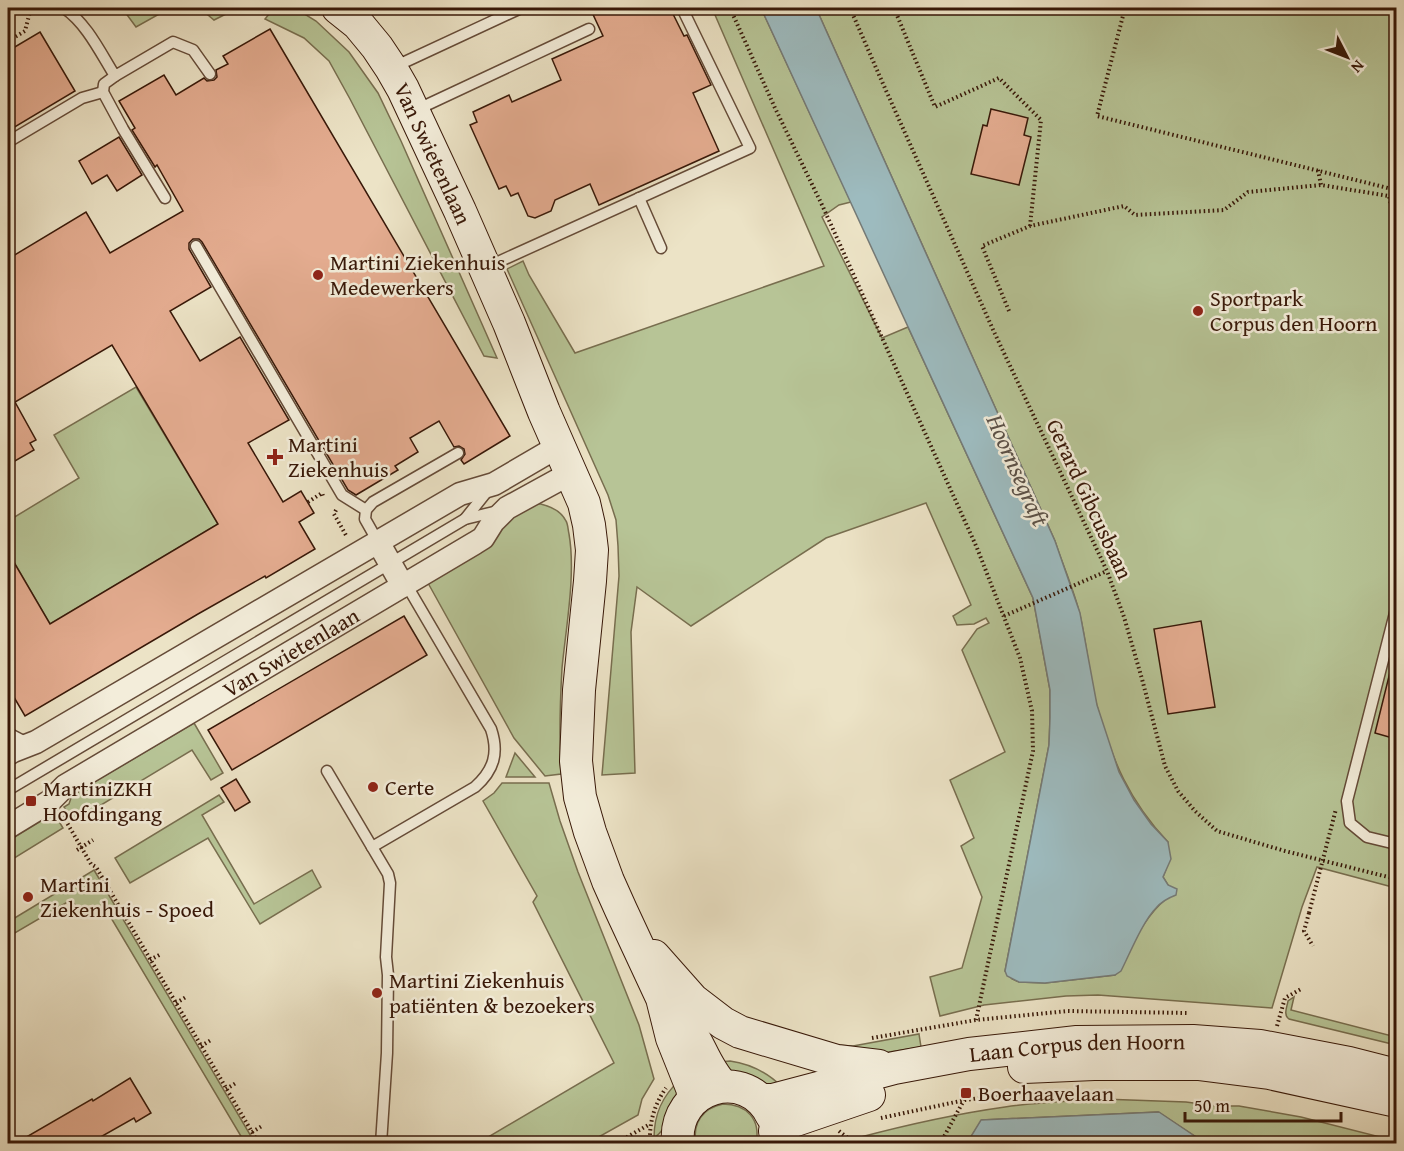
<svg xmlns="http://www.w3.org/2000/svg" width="1404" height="1151" font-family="'Gentium Book Plus',serif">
<rect width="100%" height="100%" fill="#ece3c6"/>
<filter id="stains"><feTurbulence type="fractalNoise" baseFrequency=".00333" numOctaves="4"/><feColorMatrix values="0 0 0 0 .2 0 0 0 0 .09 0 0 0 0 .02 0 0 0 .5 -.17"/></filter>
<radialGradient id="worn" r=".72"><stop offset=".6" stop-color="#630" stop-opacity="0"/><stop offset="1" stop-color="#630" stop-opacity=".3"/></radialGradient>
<!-- green -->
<g fill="#b7c496" stroke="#786e4f" stroke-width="1.5">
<path d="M122 8H170L136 27Z"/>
<path d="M184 8H238L214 20 202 10 190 13Z"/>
<path d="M274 8H295L316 21 349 52 378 93 401 141 497 358 484 356 350 99 329 61 304 38 265 19Z"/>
<path d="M712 8H761L851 202 839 205 822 217 882 338 908 327 1033 598 1050 690V718L1049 745 1005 971 1012 979 1019 982 1045 983 1115 975C1130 949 1143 918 1166 899L1168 885 1163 877 1166 869 1168 842C1129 801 1112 760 1097 706 1089 676 1087 645 1080 615 1074 590 1063 566 1055 541L816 8H1396V888L1317 867 1302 907 1272 1008 1098 995 1066 996 984 1005 940 1016 930 977 962 968 982 897 961 846 974 838 950 780 1005 752 962 650 977 629 989 623 986 618 974 624 957 625 953 616 971 605 926 503 826 538 691 626 637 587 631 632 635 773 602 775 619 576 618 546 616 520 608 495 507 269 523 261 529 275 575 353 824 266Z"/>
<path d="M136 387 218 524 50 624 8 552V521L79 478 54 435Z"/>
<path d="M535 503C548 505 560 509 566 521 568 524 568 530 569 534 576 574 566 627 562 668 560 703 559 738 561 774L545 776 514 738 428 583 499 525Z"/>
<path d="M194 723 223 773 211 780 192 750 73 822 64 807 69 804 72 795Z"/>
<path d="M515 753 535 777H506Z"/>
<path d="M502 783H549L560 821 578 872 639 1025 654 1079 642 1099 638 1115 588 1143 484 1144 483 1140 614 1063 533 902 537 896 483 801 494 793Z"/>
<path d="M219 795 224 802 202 815 254 904 312 870 321 887 260 924 208 838 130 883 115 858Z"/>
<path d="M54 813 63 828 8 862V841Z"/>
<path d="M94 870 255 1143H245L104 906 83 914 71 900 8 937V922Z"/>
<path d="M1294 997 1291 1010 1396 1037V1045L1289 1019C1283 1015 1287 1007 1288 1001Z"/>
<path d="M919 1034 921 1047 864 1056 836 1045 853 1046Z"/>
<path d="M730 1061C751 1064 767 1072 782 1087L777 1088 738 1077 718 1062Z"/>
<path d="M680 1080C680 1097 669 1128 654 1138 654 1114 662 1096 680 1080Z"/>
<path d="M1102 1099 1186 1102 1216 1106H1239L1301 1117 1396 1141V1143H1205L1158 1112 982 1120 967 1143H865L857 1138C906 1125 955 1114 1005 1107 1037 1102 1070 1101 1102 1099Z"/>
<path d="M723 1104C747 1104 761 1120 756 1143H696C692 1123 703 1108 723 1104Z"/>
</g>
<!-- water -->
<g fill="#9dbbbf" stroke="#757a76" stroke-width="1.5">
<path d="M761 8H816L1055 541 1080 613 1097 705 1119 772 1134 800 1151 824 1168 842 1171 859 1163 877 1168 885 1177 889 1176 895C1168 898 1161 902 1156 908 1143 921 1130 953 1121 971L1115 975 1045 983 1019 982 1007 976 1005 971 1049 745 1050 718V690L1033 598Z"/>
<path d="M1159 1112 1205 1143H967L981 1120Z"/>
</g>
<!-- building -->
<g fill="#e4ac90" stroke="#381808" stroke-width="1.5">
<path d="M590 8H670L684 36 687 35 711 85 693 93 719 151 599 205 590 184 555 200 551 211 535 218 528 216 518 193 511 196 506 186 499 189 470 125 477 122 473 112 509 95 512 102 561 80 552 59 603 36Z"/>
<path d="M270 29 510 436 464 464 461 460 465 454 464 449 459 446 454 447 439 421 410 438 418 452 395 466 398 470 356 495 348 490 202 242 199 239H193L189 243V249L211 287 170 311 200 361 240 337 289 420 248 443 283 502 301 491 314 513 299 522 315 549 266 578 265 576 198 614 25 716 8 687V552L50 624 218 524 112 345 15 402 36 440 30 443 34 450 8 465V259L86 212 110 253 183 211 157 165 155 167 132 130 135 128 119 101 164 75 176 95 204 78 207 81 214 80 217 77 216 70 228 64 223 56Z"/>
<path d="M40 32 75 91 8 131V51Z"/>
<path d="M991 109 1028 118 1024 135 1031 137 1019 185 971 174 983 125 987 126Z"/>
<path d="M119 137 142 175 117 191 107 175 92 184 79 161Z"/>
<path d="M404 616 427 655 232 770 208 730Z"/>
<path d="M1201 621 1215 707 1168 714 1154 629Z"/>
<path d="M1390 672 1396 673V739L1375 733Z"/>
<path d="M236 779 250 802 235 811 221 788Z"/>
<path d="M130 1078 151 1113 136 1122 134 1118 90 1143H16L92 1099 93 1101Z"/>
</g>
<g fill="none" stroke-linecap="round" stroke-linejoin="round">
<!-- lane casing -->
<g stroke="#654b38" stroke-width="13">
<g id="lane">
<path d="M64 8C87 24 100 52 115 76L173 42 193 50 210 74"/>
<path d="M394 67 521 8"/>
<path d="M115 76 104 84 103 92 123 129 165 198"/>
<path d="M416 110 589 29"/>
<path d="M8 142 82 98 103 92"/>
<path d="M639 198 661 248"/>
<path d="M196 246 342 495 366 510"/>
<path d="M487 267 750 148 682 8"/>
<path d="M465 519 489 489"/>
<path d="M378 542 365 519 366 510 373 502 458 453"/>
<path d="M1396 609 1347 801 1350 823 1367 837 1396 844"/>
<path d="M8 733 27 743"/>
<path d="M327 771 372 847"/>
<path d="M8 790 465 519 498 511"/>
<path d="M381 1144 387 1053 388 975 386 957 390 883 388 874 372 847 475 787C494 770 499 753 491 729L406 584"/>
</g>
</g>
<!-- street casing -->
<g stroke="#654b38" stroke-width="25">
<g id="street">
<path d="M378 542 403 586"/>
<path d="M8 754 13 751 36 742 460 494 494 484 559 446"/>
<path id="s1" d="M8 827 49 802 65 786 475 543 483 538 493 522 507 508 571 473"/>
</g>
</g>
<!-- secondary casing -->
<g stroke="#381808" stroke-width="34">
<g id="secondary">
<path id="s2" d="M338 8 358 24 377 47 391 68 403 89 460 211 509 323 544 412 584 503 589 525 592 550 590 581 579 690 576 761 580 797 590 832 608 881 621 910 662 998 672 1038 692 1088 694 1099"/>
<path d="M654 956 693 1000 723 1023 740 1032 837 1061 879 1066"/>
<path d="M681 1019C699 1039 704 1067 723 1086"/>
<path d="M1024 1067 1094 1064H1198L1269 1073 1396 1101"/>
<path id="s3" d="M761 1100H773L894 1068 969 1054 1077 1042 1193 1041 1260 1046 1349 1063 1396 1075"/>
<path d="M775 1131 784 1124 869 1095"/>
<path d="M678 1144C672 1086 747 1064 772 1116"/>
</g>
</g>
<!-- path -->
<g stroke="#381808" stroke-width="4" stroke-dasharray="1.5 3" stroke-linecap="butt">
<path d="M730 8 775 108 823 207 977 548 1020 658 1032 711 1033 751 976 1020"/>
<path d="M850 8 880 77 995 334 1107 571 1124 617 1142 679 1165 766 1178 791 1195 811 1217 831 1285 851 1396 879"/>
<path d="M894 8 935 107 999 78 1041 120 1030 226"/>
<path d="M1125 8 1097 116 1396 190"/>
<path d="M8 15 19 8 30 10"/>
<path d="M8 41 25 31 31 8"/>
<path d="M1318 170 1321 185"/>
<path d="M1009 311 982 246 1030 226 1124 206 1135 215 1224 210 1248 192 1321 185 1389 196 1396 229"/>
<path d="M308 502 322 493 323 496"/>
<path d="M336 510 334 514 347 537"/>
<path d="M1004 616 1107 571"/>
<path d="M1396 814 1395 820H1396"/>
<path d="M63 816 91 864 96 867 259 1144"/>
<path d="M77 850 93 840"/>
<path d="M1309 913 1304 931 1313 946"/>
<path d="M125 916 135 910"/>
<path d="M150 960 161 954"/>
<path d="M176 1003 186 997"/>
<path d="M1277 1026 1285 998 1301 989"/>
<path d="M872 1038 976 1020 1068 1011 1187 1013"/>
<path d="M201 1046 211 1040"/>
<path d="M226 1089 236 1083"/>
<path d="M881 1118 965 1100 1018 1093"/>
<path d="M839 1131 855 1144"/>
<path d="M252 1132 262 1126"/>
<path d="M626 1137 629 1144"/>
<path d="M615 1144 650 1124"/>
<path d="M650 1144C649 1123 654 1105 666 1088"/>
<path d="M940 1144 964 1100"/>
</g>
<!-- lane -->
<use href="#lane" stroke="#f3edda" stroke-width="10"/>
<!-- street -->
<use href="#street" stroke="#f3edda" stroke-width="22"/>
<!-- secondary -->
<use href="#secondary" stroke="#f3edda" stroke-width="32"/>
<!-- path-bridge -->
<path stroke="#381808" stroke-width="4" stroke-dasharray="1.5 3" stroke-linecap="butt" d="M1309 913 1336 809"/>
</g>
<!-- markers -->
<g fill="#8f2418" stroke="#f3edda" stroke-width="2">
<circle cx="318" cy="275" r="6"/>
<circle cx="1198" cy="311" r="6"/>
<path d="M272 448h6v6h6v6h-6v6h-6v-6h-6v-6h6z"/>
<circle cx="373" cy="787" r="6"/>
<rect x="25" y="795" width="12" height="12" rx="3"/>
<circle cx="28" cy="897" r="6"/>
<circle cx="377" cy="993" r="6"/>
<rect x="960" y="1087" width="12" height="12" rx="3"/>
</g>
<g text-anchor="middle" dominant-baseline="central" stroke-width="5" stroke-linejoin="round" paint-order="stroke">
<!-- street labels -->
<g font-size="22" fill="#381808" stroke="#f3edda">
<text stroke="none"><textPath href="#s2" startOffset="176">Van Swietenlaan</textPath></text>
<text transform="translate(1090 499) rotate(65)">Gerard Gibcusbaan</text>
<text stroke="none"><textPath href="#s1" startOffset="333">Van Swietenlaan</textPath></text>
<text stroke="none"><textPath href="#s3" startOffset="322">Laan Corpus den Hoorn</textPath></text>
</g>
<!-- poi labels -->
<g font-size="22" fill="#381808" stroke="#f3edda" text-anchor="start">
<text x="330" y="262">Martini Ziekenhuis<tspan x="330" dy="25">Medewerkers</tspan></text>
<text x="1210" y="298">Sportpark<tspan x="1210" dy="25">Corpus den Hoorn</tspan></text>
<text x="288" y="444">Martini<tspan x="288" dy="25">Ziekenhuis</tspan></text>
<text x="385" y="787">Certe</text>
<text x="43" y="788">MartiniZKH<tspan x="43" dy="25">Hoofdingang</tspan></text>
<text x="40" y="884">Martini<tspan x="40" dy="25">Ziekenhuis - Spoed</tspan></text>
<text x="389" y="980">Martini Ziekenhuis<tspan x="389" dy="25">patiënten &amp; bezoekers</tspan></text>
<text x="978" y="1093">Boerhaavelaan</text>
</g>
<!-- water labels -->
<g font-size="24" font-style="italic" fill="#5b5148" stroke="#f3edda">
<text transform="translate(1018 470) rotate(66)">Hoornsegraft</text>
</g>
</g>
<!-- margin -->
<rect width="1404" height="1151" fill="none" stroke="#ece3c6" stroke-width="30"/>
<rect x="9" y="9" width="1386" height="1133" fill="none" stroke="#381808" stroke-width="3"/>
<rect x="15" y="15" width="1374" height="1121" fill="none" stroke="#381808" stroke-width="1.5"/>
<!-- north arrow -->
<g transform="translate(1347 57) rotate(132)" stroke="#f3edda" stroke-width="4.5" paint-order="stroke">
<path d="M0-4.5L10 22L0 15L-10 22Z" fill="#381808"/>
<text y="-9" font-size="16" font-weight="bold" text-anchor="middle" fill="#381808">N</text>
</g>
<!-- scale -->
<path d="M1185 1112v9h156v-9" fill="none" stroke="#381808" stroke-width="3"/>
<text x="1194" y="1112" font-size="18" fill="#381808" stroke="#f3edda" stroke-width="4.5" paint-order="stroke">50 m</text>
<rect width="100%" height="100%" filter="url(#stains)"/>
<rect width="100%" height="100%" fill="url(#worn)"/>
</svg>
